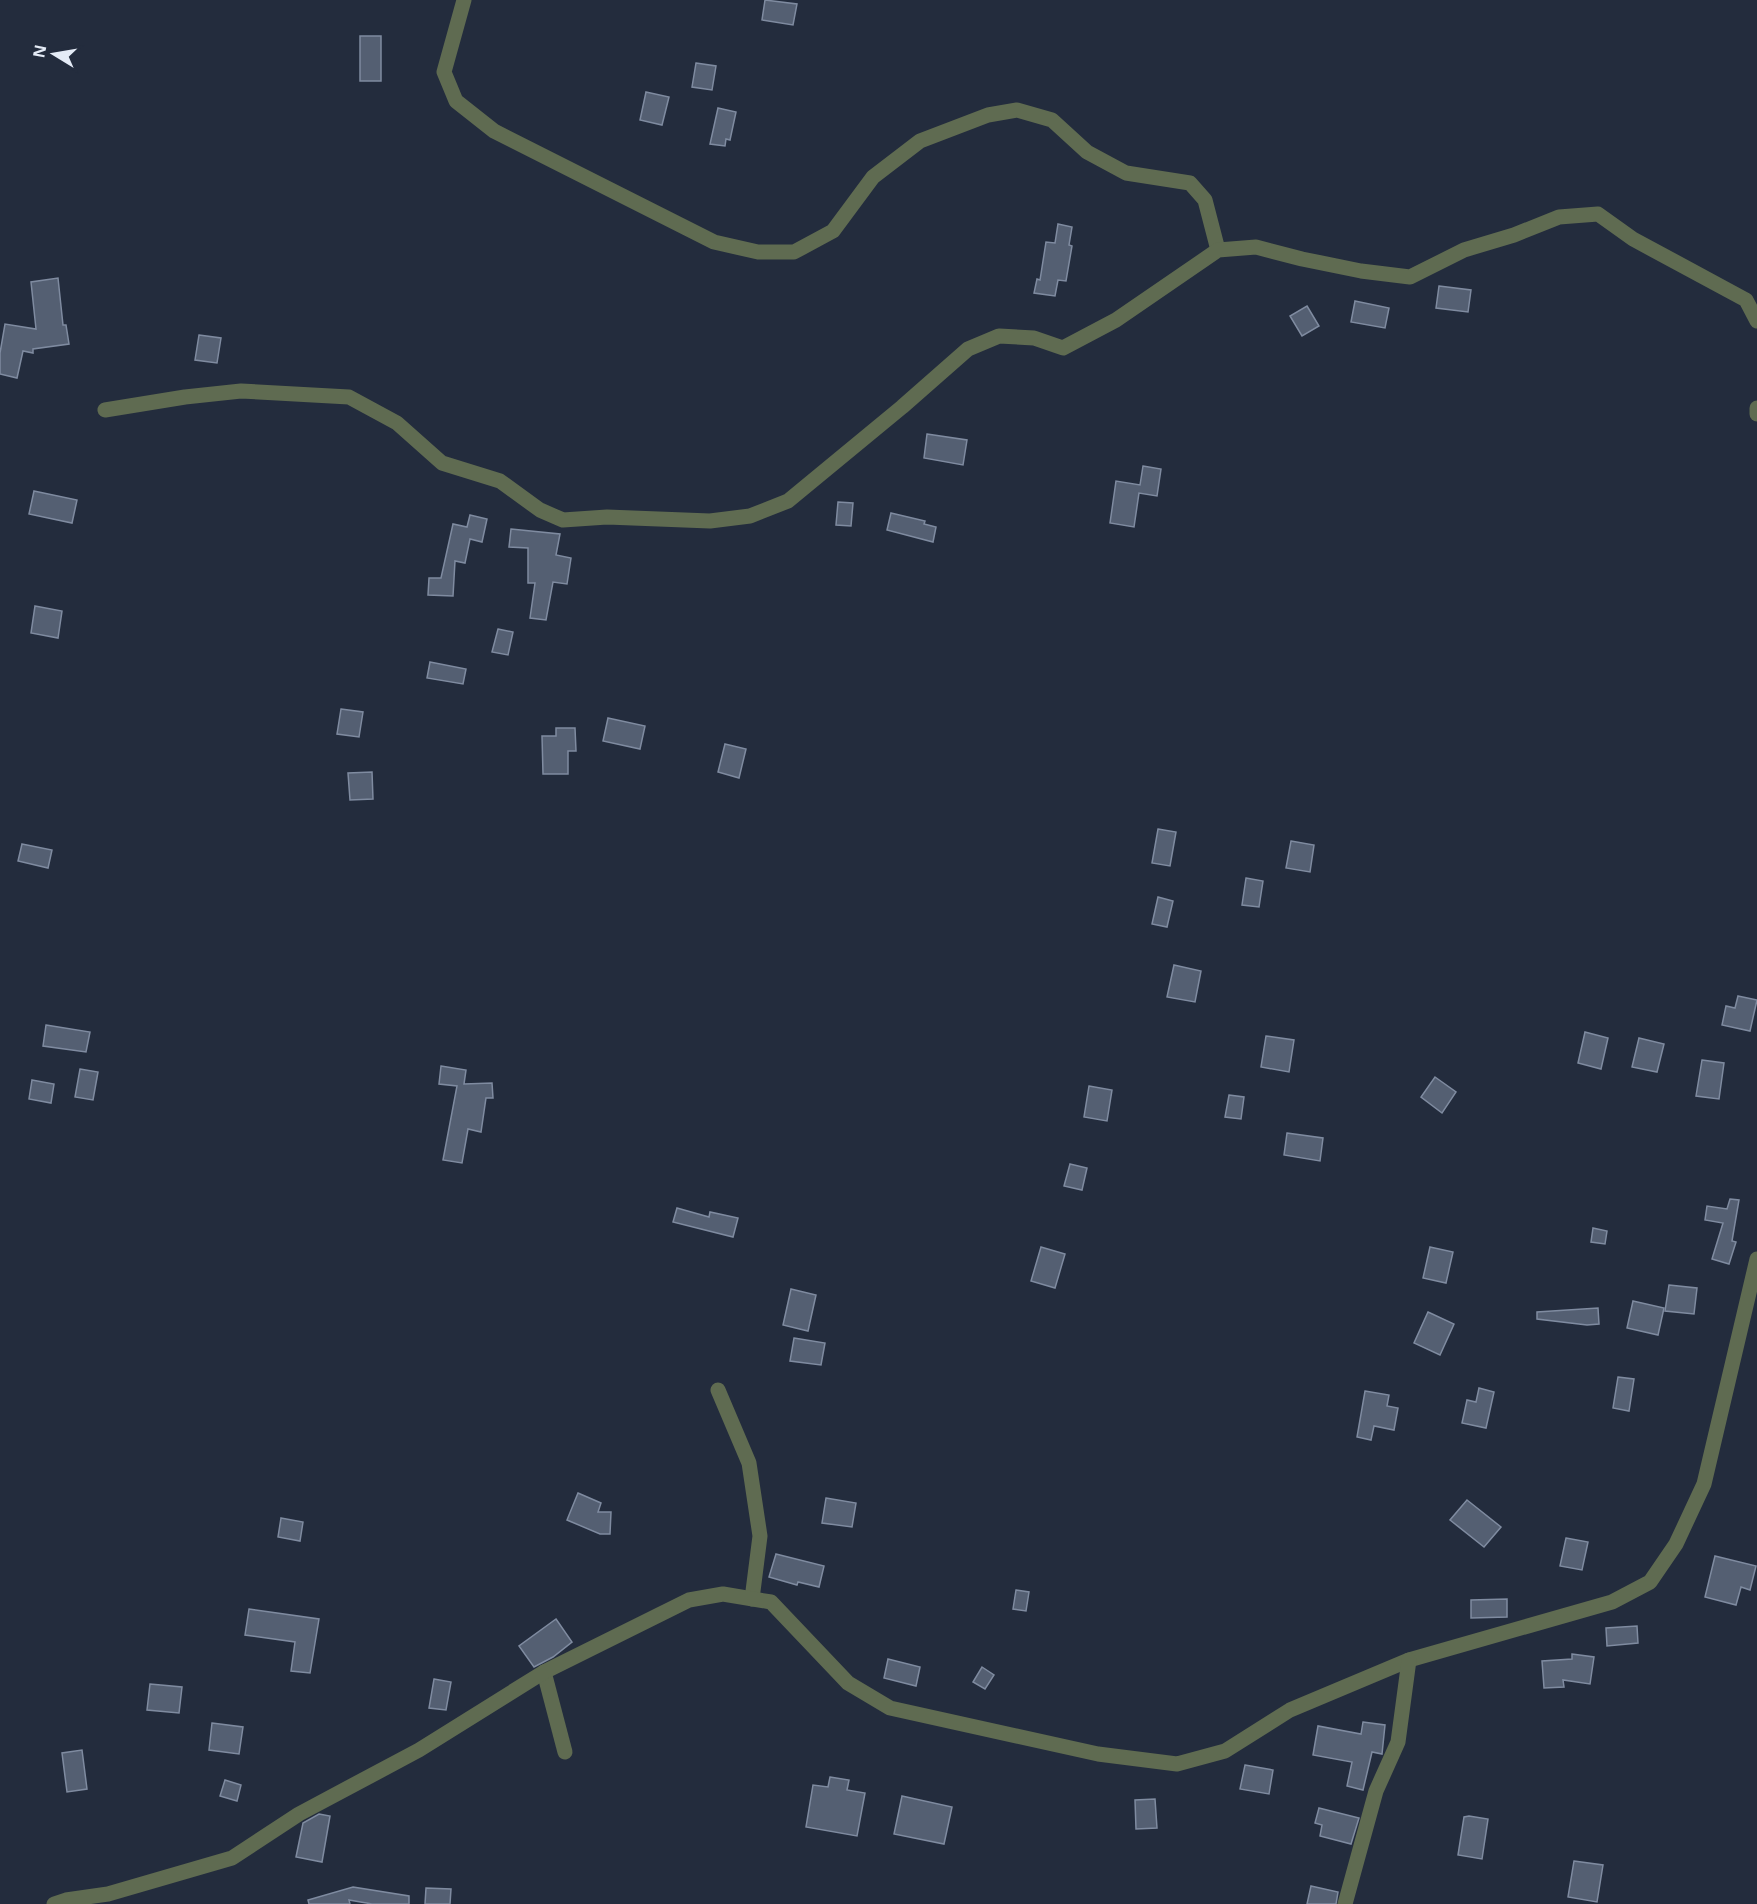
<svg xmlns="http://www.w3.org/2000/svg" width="1757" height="1904" font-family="'Noto Sans',sans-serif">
<rect width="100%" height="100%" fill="#232c3d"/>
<!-- building -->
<g fill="#545f72" stroke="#7f8ba0" stroke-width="1.5">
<path d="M765 0 797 4 793 25 762 20Z"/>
<rect x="360" y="36" width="21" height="45"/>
<path d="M696 63 716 66 712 90 692 87Z"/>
<path d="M646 92 669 97 662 125 640 120Z"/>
<path d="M718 108 736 112 730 140 726 139 725 146 710 144Z"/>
<path d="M1058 224 1072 227 1069 245 1072 246 1066 281 1058 280 1055 296 1034 293 1037 279 1040 280 1046 242 1055 243Z"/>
<path d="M58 278 63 325H66L69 344 33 349V353L23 351 17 378 0 374V353L5 324 36 329 31 282Z"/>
<path d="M1439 286 1471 290 1468 312 1436 308Z"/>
<path d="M1355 301 1389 308 1385 328 1351 322Z"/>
<path d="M1307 306 1319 326 1302 336 1290 316Z"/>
<path d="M199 335 221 338 217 363 195 360Z"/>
<path d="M927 434 967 440 963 465 924 458Z"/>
<path d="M1143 466 1161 469 1157 496 1139 493 1134 527 1110 523 1116 481 1140 485Z"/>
<path d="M34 491 77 500 72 523 29 514Z"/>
<path d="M838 502 853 503 851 526 836 525Z"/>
<path d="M891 513 925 521 924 524 936 527 933 542 887 530Z"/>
<path d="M470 515 487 519 482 542 470 539 465 563 455 561 453 596 428 595 429 578H441L453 524 467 527Z"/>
<path d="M511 529 560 534 556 555 571 558 567 584 553 582 546 620 530 618 535 583H528V548L509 547Z"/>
<path d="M35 606 62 611 58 638 31 633Z"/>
<path d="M498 629 513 632 508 655 492 652Z"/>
<path d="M430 662 466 669 463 684 427 678Z"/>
<path d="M341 709 363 712 359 737 337 734Z"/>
<path d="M608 718 645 726 640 749 603 741Z"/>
<path d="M556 728H575L576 751H568V774H543L542 736H556Z"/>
<path d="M725 744 746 749 739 778 718 772Z"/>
<path d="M372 772 373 799 350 800 348 773Z"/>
<path d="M1158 829 1176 832 1170 866 1152 863Z"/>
<path d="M1291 841 1314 845 1310 872 1286 868Z"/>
<path d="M22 844 52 850 48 868 18 861Z"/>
<path d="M1246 878 1263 881 1259 907 1242 905Z"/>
<path d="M1158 897 1173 901 1167 927 1152 924Z"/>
<path d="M1174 965 1201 971 1195 1002 1167 997Z"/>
<path d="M1738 996 1757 1000 1750 1031 1722 1025 1726 1006 1735 1008Z"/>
<path d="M46 1025 90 1032 86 1052 43 1046Z"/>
<path d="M1585 1032 1608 1038 1601 1069 1578 1063Z"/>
<path d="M1266 1036 1294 1040 1289 1072 1261 1067Z"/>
<path d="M1639 1038 1664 1044 1657 1072 1632 1067Z"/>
<path d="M1702 1060 1724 1063 1719 1099 1696 1096Z"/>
<path d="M441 1066 466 1070 464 1084 492 1083 493 1098H486L481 1132 468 1129 462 1163 443 1160 457 1086 439 1084Z"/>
<path d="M80 1069 98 1072 93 1100 75 1097Z"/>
<path d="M1435 1077 1456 1092 1442 1113 1421 1097Z"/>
<path d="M32 1080 54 1084 51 1103 29 1099Z"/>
<path d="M1089 1086 1112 1090 1107 1121 1084 1117Z"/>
<path d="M1229 1095 1244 1097 1241 1119 1225 1117Z"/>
<path d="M1287 1133 1323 1138 1320 1161 1284 1155Z"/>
<path d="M1070 1164 1087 1168 1082 1190 1064 1186Z"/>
<path d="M1730 1199 1739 1200 1732 1241 1736 1242 1729 1264 1712 1259 1723 1223 1705 1220 1707 1206 1727 1209Z"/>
<path d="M677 1208 709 1217 710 1212 738 1218 733 1237 673 1222Z"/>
<path d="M1593 1228 1607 1231 1605 1244 1591 1242Z"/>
<path d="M1041 1247 1065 1254 1055 1288 1031 1281Z"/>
<path d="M1430 1247 1453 1252 1446 1283 1423 1278Z"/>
<path d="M1669 1285 1697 1288 1694 1314 1665 1311Z"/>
<path d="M791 1289 816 1295 808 1331 783 1325Z"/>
<path d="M1633 1301 1664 1308 1658 1335 1627 1328Z"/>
<path d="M1598 1308 1599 1324 1587 1325 1537 1319V1312Z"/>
<path d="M1428 1312 1454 1324 1440 1355 1414 1343Z"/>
<path d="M794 1338 825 1343 821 1365 790 1361Z"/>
<path d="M1618 1377 1634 1379 1629 1411 1613 1408Z"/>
<path d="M1479 1388 1494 1392 1486 1428 1462 1423 1467 1400 1476 1402Z"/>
<path d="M1365 1391 1389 1395 1387 1406 1398 1408 1394 1430 1374 1426 1371 1440 1357 1437Z"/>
<path d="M578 1493 601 1503 598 1512H611L610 1534H600L567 1520Z"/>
<path d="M826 1498 856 1503 852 1527 822 1523Z"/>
<path d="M1467 1500 1501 1527 1484 1547 1450 1520Z"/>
<path d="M281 1518 303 1522 300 1541 278 1537Z"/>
<path d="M1566 1538 1588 1542 1582 1570 1560 1566Z"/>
<path d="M776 1554 824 1566 819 1587 798 1582 797 1585 769 1577Z"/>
<path d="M1715 1556 1756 1566 1750 1590 1741 1587 1736 1605 1705 1597Z"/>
<path d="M1016 1590 1029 1592 1026 1611 1013 1609Z"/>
<path d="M1507 1599V1617L1471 1618V1600Z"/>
<path d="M249 1609 319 1619 310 1673 291 1671 295 1642 245 1635Z"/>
<path d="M556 1619 572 1642 553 1657 534 1667 519 1646Z"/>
<path d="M1637 1626 1638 1643 1607 1646 1606 1628Z"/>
<path d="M1572 1654 1594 1657 1590 1684 1563 1680 1564 1687 1544 1688 1542 1661 1572 1659Z"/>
<path d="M888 1659 920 1667 916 1686 884 1678Z"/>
<path d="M982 1667 994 1675 985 1689 973 1682Z"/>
<path d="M434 1679 451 1682 446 1710 429 1708Z"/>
<path d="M150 1684 182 1687 179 1713 147 1710Z"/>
<path d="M1363 1722 1385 1725 1382 1754 1372 1752 1363 1790 1347 1786 1352 1762 1313 1755 1318 1726 1361 1734Z"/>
<path d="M212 1723 243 1727 239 1754 209 1750Z"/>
<path d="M82 1750 87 1789 67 1792 62 1753Z"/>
<path d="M1245 1765 1273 1770 1269 1794 1240 1789Z"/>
<path d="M830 1777 849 1780 847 1790 865 1793 857 1836 806 1827 813 1785 828 1787Z"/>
<path d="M225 1780 241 1785 237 1801 220 1796Z"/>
<path d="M902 1796 952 1807 944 1844 894 1834Z"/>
<path d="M1155 1799 1157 1828 1136 1829 1135 1800Z"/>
<path d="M1319 1808 1359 1818 1351 1844 1320 1836 1322 1825 1315 1823Z"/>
<path d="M319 1814 330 1816 322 1862 296 1857 303 1823Z"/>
<path d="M1469 1816 1488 1819 1482 1859 1458 1855 1464 1817Z"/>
<path d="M1574 1861 1603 1865 1597 1902 1568 1897Z"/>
<path d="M1311 1886 1338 1892 1336 1904H1307Z"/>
<path d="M353 1887 409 1896V1904H372L349 1900 350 1904H309L308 1900Z"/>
<path d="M426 1888 451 1889 450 1904H425Z"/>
</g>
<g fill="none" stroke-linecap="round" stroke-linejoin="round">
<!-- minor -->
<g stroke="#5f6b51" stroke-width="15">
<path d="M464 0 444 72 456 101 494 131 714 242 758 252H794L833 231 873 177 920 141 988 115 1017 110 1052 120 1087 152 1126 173 1190 183 1205 200 1218 250"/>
<path d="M1757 408V414"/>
<path d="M105 410 185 397 241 391 349 397 397 423 442 463 500 481 540 510 563 520 607 517 710 521 750 516 788 501 902 407 968 349 999 336 1034 338 1063 348 1116 320 1218 250 1256 247 1302 259 1361 271 1410 277 1464 250 1514 235 1559 217 1598 214 1633 239 1746 300 1757 321"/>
<path d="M718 1390 749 1463 760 1536 752 1599"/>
<path d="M544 1672 565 1752"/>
<path d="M54 1904 66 1900 108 1894 232 1858 299 1814 419 1750 544 1672 689 1600 723 1594 771 1602 848 1683 890 1708 1098 1754 1177 1764 1225 1751 1290 1710 1409 1660 1612 1602 1650 1582 1676 1544 1704 1484 1757 1259"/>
<path d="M1345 1904 1376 1791 1398 1742 1409 1660"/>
</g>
</g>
<!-- north arrow -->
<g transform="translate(54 54) rotate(281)" stroke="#232c3d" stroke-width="4.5" paint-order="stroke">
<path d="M0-4.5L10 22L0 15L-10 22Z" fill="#e4ebf6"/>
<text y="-9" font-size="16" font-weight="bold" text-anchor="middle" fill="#e4ebf6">N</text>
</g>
</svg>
